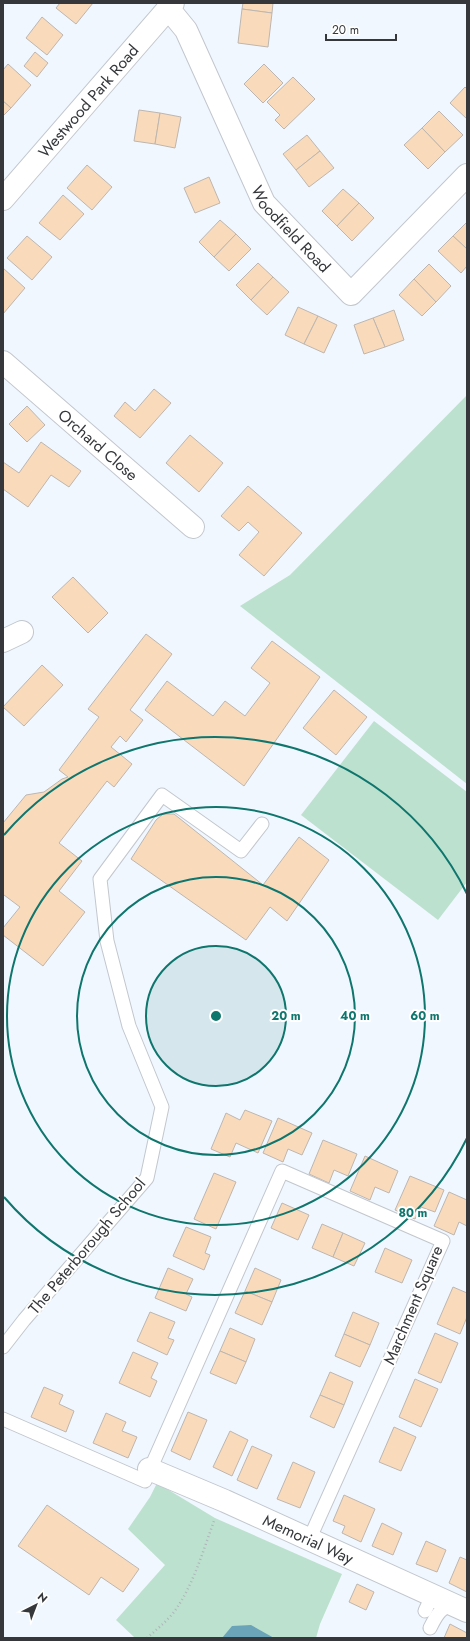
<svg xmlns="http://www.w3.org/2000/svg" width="470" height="1641" font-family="Jost,sans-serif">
<rect width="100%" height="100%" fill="#f1f7ff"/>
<!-- green -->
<g fill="#bde1cf">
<path d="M467 395V784L240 606 290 575Z"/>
<path d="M374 721 467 792V882L438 920 301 815Z"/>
<path d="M157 1483 215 1518 342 1574 320 1624 316 1638H133L134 1637 116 1620 165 1565 128 1529 150 1497Z"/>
</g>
<!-- water -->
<path fill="#6ba4b8" d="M251 1625 274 1638H222L232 1626Z"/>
<!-- building -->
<g fill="#f9dbbc" stroke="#bdb6b0">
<path d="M60 3H93L76 24 56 8Z"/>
<path d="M243 3H273L272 13 242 9Z"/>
<path d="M242 9 272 13 268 47 238 43Z"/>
<path d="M42 17 63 35 47 55 26 38Z"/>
<path d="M35 52 48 63 37 77 24 66Z"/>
<path d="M8 64 31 85 11 108 3 101V70Z"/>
<path d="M264 64 283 83 263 103 244 84Z"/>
<path d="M293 77 315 99 284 129 275 120 280 115 267 102Z"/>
<path d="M465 87 467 89V119L450 103Z"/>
<path d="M3 101 11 108 3 116Z"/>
<path d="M139 110 160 113 155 144 134 141Z"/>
<path d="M439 111 463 135 445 152 422 128Z"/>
<path d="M160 113 181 117 175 148 155 144Z"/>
<path d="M422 128 445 152 428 169 404 145Z"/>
<path d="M307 135 320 151 296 170 283 154Z"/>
<path d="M320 151 334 168 309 187 296 170Z"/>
<path d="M87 165 112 187 92 210 67 188Z"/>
<path d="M209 177 220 203 195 213 184 188Z"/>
<path d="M343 189 359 203 337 226 322 211Z"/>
<path d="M63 195 84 214 60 240 39 223Z"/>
<path d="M359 203 374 218 352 241 337 226Z"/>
<path d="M220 220 236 234 214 257 199 242Z"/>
<path d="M467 222V249L453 236Z"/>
<path d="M236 234 251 249 229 271 214 257Z"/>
<path d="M27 236 52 257 32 280 7 258Z"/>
<path d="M453 236 467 249V266L461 273 438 251Z"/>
<path d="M258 263 273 277 251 300 236 285Z"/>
<path d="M429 264 451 286 436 302 414 279Z"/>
<path d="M3 268 25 288 3 314Z"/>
<path d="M273 277 289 292 267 315 251 300Z"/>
<path d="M414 279 436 302 422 316 399 295Z"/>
<path d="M298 307 318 316 304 344 285 335Z"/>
<path d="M394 310 404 340 385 347 373 318Z"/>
<path d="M318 316 337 325 324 353 304 344Z"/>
<path d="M373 318 385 347 364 354 354 325Z"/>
<path d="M154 389 171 403 140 438 114 416 125 402 135 411Z"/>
<path d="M27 406 45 425 27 442 9 424Z"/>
<path d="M190 435 223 463 199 492 166 463Z"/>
<path d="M41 442 81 471 69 487 51 475 28 507 3 489V462L19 473Z"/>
<path d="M248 486 302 533 264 576 239 555 259 532 248 522 239 531 221 516Z"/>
<path d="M73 577 108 613 88 633 52 597Z"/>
<path d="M146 634 172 654 130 710 143 720 126 742 120 736 111 747 132 764 114 787 107 781 59 843 82 861 59 891 85 912 43 966 3 935V928L20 907 4 895 3 896V823L26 795 44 792 62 779 68 777 59 770 99 717 88 709Z"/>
<path d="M272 641 320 677 244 786 145 710 167 681 213 716 225 701 245 716 270 683 251 668Z"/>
<path d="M42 665 63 685 24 726 3 707Z"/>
<path d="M334 690 367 717 336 755 303 728Z"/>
<path d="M163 814H174L263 885 299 837 329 860 287 921 270 907 246 940 131 859 156 820Z"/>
<path d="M245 1110 272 1121 258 1153 236 1143 230 1157 211 1149 226 1113 240 1120Z"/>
<path d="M278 1118 312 1133 302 1155 288 1149 283 1162 263 1153Z"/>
<path d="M323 1140 357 1154 348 1176 334 1170 329 1183 309 1174Z"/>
<path d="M365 1156 398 1171 389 1193 375 1187 370 1200 350 1191Z"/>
<path d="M214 1173 236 1182 216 1229 194 1219Z"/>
<path d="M410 1176 444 1190 435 1212 421 1207 415 1219 395 1210Z"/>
<path d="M449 1192 467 1200V1226L459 1222 454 1235 434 1226Z"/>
<path d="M282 1203 309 1215 298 1240 271 1228Z"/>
<path d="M322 1224 343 1233 333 1257 312 1248Z"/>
<path d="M186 1227 211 1237 205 1253 210 1255 204 1270 173 1256Z"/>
<path d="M343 1233 365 1243 354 1266 333 1257Z"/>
<path d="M385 1248 412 1260 402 1283 375 1272Z"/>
<path d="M168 1268 193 1279 186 1294 192 1297 186 1311 155 1298Z"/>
<path d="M255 1268 281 1280 272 1302 245 1291Z"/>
<path d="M453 1287 467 1293V1317L460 1334 437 1324Z"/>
<path d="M245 1291 272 1302 262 1325 235 1313Z"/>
<path d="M150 1312 175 1322 168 1338 174 1340 167 1355 137 1341Z"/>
<path d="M353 1312 379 1323 370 1345 344 1334Z"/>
<path d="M230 1328 255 1339 246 1362 220 1351Z"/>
<path d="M435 1333 458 1343 441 1383 418 1373Z"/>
<path d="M344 1334 370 1345 360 1367 335 1356Z"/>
<path d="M220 1351 246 1362 236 1384 210 1373Z"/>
<path d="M133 1352 158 1363 151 1378 157 1381 150 1397 119 1383Z"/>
<path d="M330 1372 353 1382 344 1405 320 1395Z"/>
<path d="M415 1379 438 1389 421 1427 399 1417Z"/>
<path d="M44 1387 63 1395 59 1404 74 1411 66 1432 31 1417Z"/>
<path d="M320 1395 344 1405 334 1428 310 1417Z"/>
<path d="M188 1412 207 1420 190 1460 171 1451Z"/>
<path d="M106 1413 126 1422 122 1431 137 1437 128 1458 93 1443Z"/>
<path d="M394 1427 416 1437 401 1471 379 1462Z"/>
<path d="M230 1431 248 1440 232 1476 213 1467Z"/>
<path d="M252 1446 272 1455 257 1489 237 1480Z"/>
<path d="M293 1462 315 1472 300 1508 277 1499Z"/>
<path d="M344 1495 375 1509 361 1542 342 1533 345 1526 333 1521Z"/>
<path d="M47 1505 139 1569 123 1592 101 1577 89 1595 18 1546Z"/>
<path d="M382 1523 402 1533 393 1555 372 1546Z"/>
<path d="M426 1541 446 1550 437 1572 416 1564Z"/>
<path d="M460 1557 467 1560V1592L449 1583Z"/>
<path d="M357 1584 374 1592 366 1610 349 1602Z"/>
<path d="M450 1624 467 1633V1638H444Z"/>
</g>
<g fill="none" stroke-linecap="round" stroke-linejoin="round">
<!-- lane casing -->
<g stroke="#c2c7ce" stroke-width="15">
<g id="lane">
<path d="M3 1347 24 1320 147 1178 162 1107 129 1026 107 941 100 879 162 795 241 851 262 824"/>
<path d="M3 1419 145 1481 282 1171 443 1241 309 1540"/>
<path d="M425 1611 432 1596"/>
<path d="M430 1628C436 1616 439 1610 451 1604"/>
</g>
</g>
<!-- street casing -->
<g stroke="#c2c7ce" stroke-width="24">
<g id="street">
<path id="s1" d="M168 8 186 30 264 203 351 294 467 175"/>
<path id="s2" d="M3 199 173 3"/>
<path id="s3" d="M3 362 193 527"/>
<path d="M3 641 22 632"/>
<path id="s4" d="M149 1469 225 1501 467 1611"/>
</g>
</g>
<!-- path -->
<path stroke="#afb4ba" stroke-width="2.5" stroke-dasharray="1 3" stroke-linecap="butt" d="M147 1638C156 1630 166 1622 174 1612 193 1586 203 1551 214 1521"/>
<!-- lane -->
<use href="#lane" stroke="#fff" stroke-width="13"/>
<!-- street -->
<use href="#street" stroke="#fff" stroke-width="22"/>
</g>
<!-- distance rings -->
<circle cx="216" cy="1016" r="70" fill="#0f766e" fill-opacity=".12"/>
<g fill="none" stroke="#0f766e" stroke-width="2">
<circle cx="216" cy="1016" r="70"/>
<circle cx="216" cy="1016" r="139"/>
<circle cx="216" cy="1016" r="209"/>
<path d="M467 1138A279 279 0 0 1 4 1197M4 835A279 279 0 0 1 467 894"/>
</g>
<g text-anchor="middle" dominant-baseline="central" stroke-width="4" stroke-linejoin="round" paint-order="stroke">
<!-- street labels -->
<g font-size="16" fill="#35373a" stroke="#fff">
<text stroke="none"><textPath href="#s2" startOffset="130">Westwood Park Road</textPath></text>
<text stroke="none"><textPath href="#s1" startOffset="255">Woodfield Road</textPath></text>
<text stroke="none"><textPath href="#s3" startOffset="126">Orchard Close</textPath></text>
<text transform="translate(87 1246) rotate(-50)">The Peterborough School</text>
<text transform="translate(413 1305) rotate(-67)">Marchment Square</text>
<text stroke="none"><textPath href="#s4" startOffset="174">Memorial Way</textPath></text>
</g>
</g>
<circle cx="216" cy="1016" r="6" fill="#0f766e" stroke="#fff" stroke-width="2"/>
<g font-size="12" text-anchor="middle" font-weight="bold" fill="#0f766e" stroke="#fff" stroke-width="4" stroke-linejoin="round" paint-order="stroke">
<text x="286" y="1020">20 m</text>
<text x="355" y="1020">40 m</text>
<text x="425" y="1020">60 m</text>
<text x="413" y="1217">80 m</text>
</g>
<!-- border -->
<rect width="470" height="1641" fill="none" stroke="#35373a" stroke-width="8"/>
<!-- north arrow -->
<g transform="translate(36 1605) rotate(42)" stroke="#ffffff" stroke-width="3" paint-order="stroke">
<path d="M0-3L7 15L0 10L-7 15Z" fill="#35373a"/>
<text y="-6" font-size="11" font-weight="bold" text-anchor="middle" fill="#35373a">N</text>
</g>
<!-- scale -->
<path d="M326 34v6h70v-6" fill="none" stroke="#35373a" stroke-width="2"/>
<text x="332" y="34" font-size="12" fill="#35373a" stroke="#ffffff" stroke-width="3" paint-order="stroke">20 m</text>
</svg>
